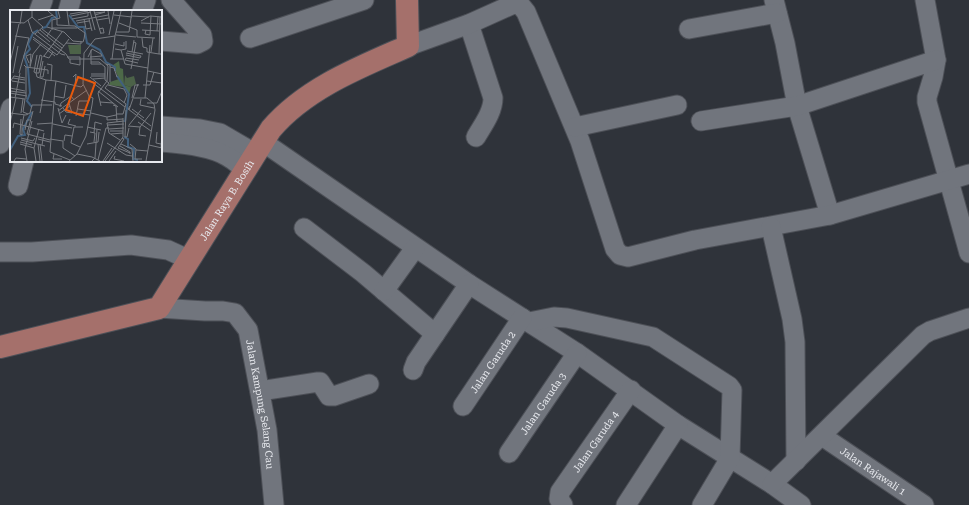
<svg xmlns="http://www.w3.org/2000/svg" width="969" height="505" font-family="'Roboto Serif',serif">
<rect width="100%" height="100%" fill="#2f333a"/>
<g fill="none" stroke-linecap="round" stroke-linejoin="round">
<!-- minor casing -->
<g stroke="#4d5057" stroke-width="21">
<g id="minor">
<path d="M774 0 785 43 797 106 830 215"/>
<path d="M925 0 936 60 933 77 927 97V102L969 253"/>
<path d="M39 11 43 0"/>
<path d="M68 11 71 0"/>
<path d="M142 11 146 0"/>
<path d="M469 24 493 98C493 112 483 125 476 137"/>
<path d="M689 29 777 13"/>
<path d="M250 38 364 0"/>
<path d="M161 41 197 44 203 41 202 35 171 0"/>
<path d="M408 46 469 24 518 2 526 12 580 141 615 249 620 255 628 257 695 240 830 215 969 174"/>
<path d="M701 121 797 106 936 60"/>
<path d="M161 126 200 129 220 133 256 154"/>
<path d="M575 127 677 105"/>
<path d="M161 142C180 144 212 146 228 157 234 160 240 166 246 170"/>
<path d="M263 142 469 284 577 353 678 425 772 484 801 505"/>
<path d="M0 144 11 108"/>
<path d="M18 186 24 161"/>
<path d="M771 227 792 319 795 342 796 461"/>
<path d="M304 228 363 273 435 334"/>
<path d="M0 252H32L131 245 168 250 190 260"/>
<path d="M384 291 415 248"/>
<path id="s1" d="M159 308 205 311H223L235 313 248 330 267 430 274 505"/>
<path d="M529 322 554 317 567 318 653 337 729 386 732 390 730 458 702 505"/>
<path d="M413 370 416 362 469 284"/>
<path d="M260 391 318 382H320L329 396H334L369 384"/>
<path id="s2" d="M463 406 522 318"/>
<path id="s3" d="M822 436 924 505"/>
<path id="s4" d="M509 453 577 353"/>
<path d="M772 484 923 335 930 331 969 318"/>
<path id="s5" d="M563 505 559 499 560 492 631 390"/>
<path d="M626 505 678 425"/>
</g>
</g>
<!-- major casing -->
<g stroke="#4d5057" stroke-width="24">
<g id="major">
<path id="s6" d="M0 347 159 308 271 129C306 88 360 67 408 46L407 0"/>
</g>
</g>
<!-- minor -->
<use href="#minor" stroke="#71757d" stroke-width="19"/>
<!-- major -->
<use href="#major" stroke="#a5706b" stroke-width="22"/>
</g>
<g text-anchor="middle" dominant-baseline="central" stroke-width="3" stroke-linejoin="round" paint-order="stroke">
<!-- street labels -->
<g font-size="10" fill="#e8eaef" stroke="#191a1e">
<text stroke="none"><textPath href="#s6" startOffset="291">Jalan Raya B. Bosih</textPath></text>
<text stroke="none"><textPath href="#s2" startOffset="53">Jalan Garuda 2</textPath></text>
<text stroke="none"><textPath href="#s4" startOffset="60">Jalan Garuda 3</textPath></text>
<text stroke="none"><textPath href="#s1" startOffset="173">Jalan Kampung Selang Cau</textPath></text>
<text stroke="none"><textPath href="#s5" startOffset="76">Jalan Garuda 4</textPath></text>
<text stroke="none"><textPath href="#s3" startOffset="62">Jalan Rajawali 1</textPath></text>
</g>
</g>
<!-- overview -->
<g transform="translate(10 10)">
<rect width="152" height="152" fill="#2f333a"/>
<path d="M109 51 110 58 113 59 114 75 121 77 119 84 114 77 99 75 100 72 109 69 103 55Z" fill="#4d6948"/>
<path d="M58 35H71V44H60Z" fill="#4c6248"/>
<path d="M115 65 117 68 124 66 126 74 121 77 114 75Z" fill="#4c6248"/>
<path fill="none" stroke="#41607e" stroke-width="2" d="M59 5 68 17H74L77 33 90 40 96 52 105 57V61M32 18 36 17 42 8 47 7 46 1M107 66 119 84 115 112M22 97 17 91 20 83 18 58 14 46 20 39 18 34 23 23 28 20M114 127 118 129V137L124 139 123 149 128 150M0 140 8 126 15 125 13 119 22 102"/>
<path fill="none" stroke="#797c82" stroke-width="1" d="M57 1 59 15M80 1 85 20M84 1 91 24M98 1 100 14M85 3 95 2 85 5M60 4 78 1M104 5 122 7M61 6 81 2M122 6 139 7M22 7 33 17 25 24M150 7 149 44H152M62 9 78 6V3M74 9 76 19 81 18M79 9 82 21M18 10 22 22 51 44 55 45M28 10 43 5M87 10 99 8M66 11 98 5M131 11 140 6 152 7M0 12 14 13 22 7V1M67 13 79 11M109 13 127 20V27L145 28M131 13 152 14M10 14 12 1M37 17 54 22 63 31 73 32 74 29 75 23 65 16 47 15V9L38 1M42 18H67M32 19 54 36M89 19 93 18 94 23H91M30 20 37 26 41 20M42 20V10L50 8 48 1M132 20 149 21M136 20 135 24 140 25 141 6M147 21 148 6M28 22 40 32M106 22H119L122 1M99 25 104 1M106 25 126 27M5 26 19 28 9 63M37 26 52 38M23 27 47 45 59 29M132 28 133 37 137 38V42L149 44M23 29 45 46M56 33 71 34V31M43 34 56 44M105 34 114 36V32M105 39 111 40 115 54 138 58M81 40V54H91M111 40 116 39V31M117 41 133 44M122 42 124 30M141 42 143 28M56 44 59 49H90L98 56M27 45 24 62 26 63H29L32 46 30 45 26 63 27 67 36 70M116 45 130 48 131 46 116 43M33 46 39 48 43 42M34 46 52 22M57 47H70V55M78 47 82 39 91 44M80 47 92 46 91 44M60 49V53L70 55M100 49H113M102 49 105 26M81 52H89L95 57V70L99 73 95 78 116 94 113 104H107M0 53 9 14M19 53 16 46 21 44 20 56M128 53 115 50 116 48 129 50M37 54 42 55 41 71M96 54 100 55V72M14 55 16 57 38 60V64M16 57V89M20 57 23 44 31 34M100 57 104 58 107 67M121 59 126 33 124 32M138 61 152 64M3 63 8 36M81 64H95M81 66H95M30 67 33 51M30 67H33L35 56M63 67 66 64 65 76M80 67 91 76M3 68 15 70M83 69 95 68M79 70 115 97M2 71 15 73M137 71 152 73M0 72 4 66 15 68M98 75 114 79 117 85 114 93M133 75H140L144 62M0 78 15 81M0 81 16 83M88 81 108 97M0 83 17 86M44 86 54 88 56 75M0 87 15 89M5 88 10 63M122 88 125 75H129M124 88H137L144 94 145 100 136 151M135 88 140 35M15 89 13 102 18 104M131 89 130 95 144 98M31 90 45 92V94L52 96M90 92 103 93M137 93H147L152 81M103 95 106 96 107 112M91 96 88 83 97 71 98 56M120 96 118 99 141 116M50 97 51 93 61 86 64 90M48 98 52 113 56 105M53 98 56 102 62 103 59 93M68 99 81 101M122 99 134 108M116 100 115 127H117L119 118M119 100 128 74M23 101 17 124 40 130M48 101 77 80M0 103 16 105 20 103 22 95H42M11 103 13 89M30 103 36 70 46 71M64 103 80 105M81 103 97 107 106 105M49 104 60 96M14 105 12 115 34 121M66 106 69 91H79V86M97 107V110L113 109M60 109 58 114 66 116M128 112 141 121M0 113 6 88M97 113 99 123 110 130M97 113 114 111M27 114 43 113M43 114 62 118M98 115 114 114M119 115 131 100M118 116 130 117M77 117 91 120M3 118 4 113 12 115V125L10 124M99 119 114 118M15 120 17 110H20M100 121H113M80 122 85 123 84 132M147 122 146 133 151 134M84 123 85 112 92 114M10 124 11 109M101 124 113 123M136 126 129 125 130 117 141 103M11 128 23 131 25 128M112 128 114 129 108 138 120 143M28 129 40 132M40 129 53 131V138L65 146M11 130 35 136M54 131 55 125 62 126M10 132 22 135M97 133 116 145 122 146M10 134 24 138M28 134 30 151M30 134 32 151M77 134 88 132 89 122M111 134 122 139 123 151M120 134 126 139 125 149H132M32 135 34 123M139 135 152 138M110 136 120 142V144M70 137 61 133 64 117H73M151 138 152 122M126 140 138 141M44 144 43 149H52M67 144 82 147 90 151M105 146 104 149 114 151M60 150 40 142 45 78 46 71 71 77 73 75M88 150 96 118H99M4 151 6 148 16 149M17 151 15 139 22 111M26 151 24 138 29 119M59 151 67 144 76 126 82 95 83 88 79 86 73 74 74 43 85 29 105 26 111 1M82 151 85 148 87 119M93 151 102 138M95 151 113 127V108M99 151 106 141"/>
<path fill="#e8590c" fill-opacity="0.15" stroke="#e8590c" stroke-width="2" d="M68 67 85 73 73 106 56 100Z"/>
<rect width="152" height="152" fill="none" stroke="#e8eaef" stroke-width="2"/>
</g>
</svg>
